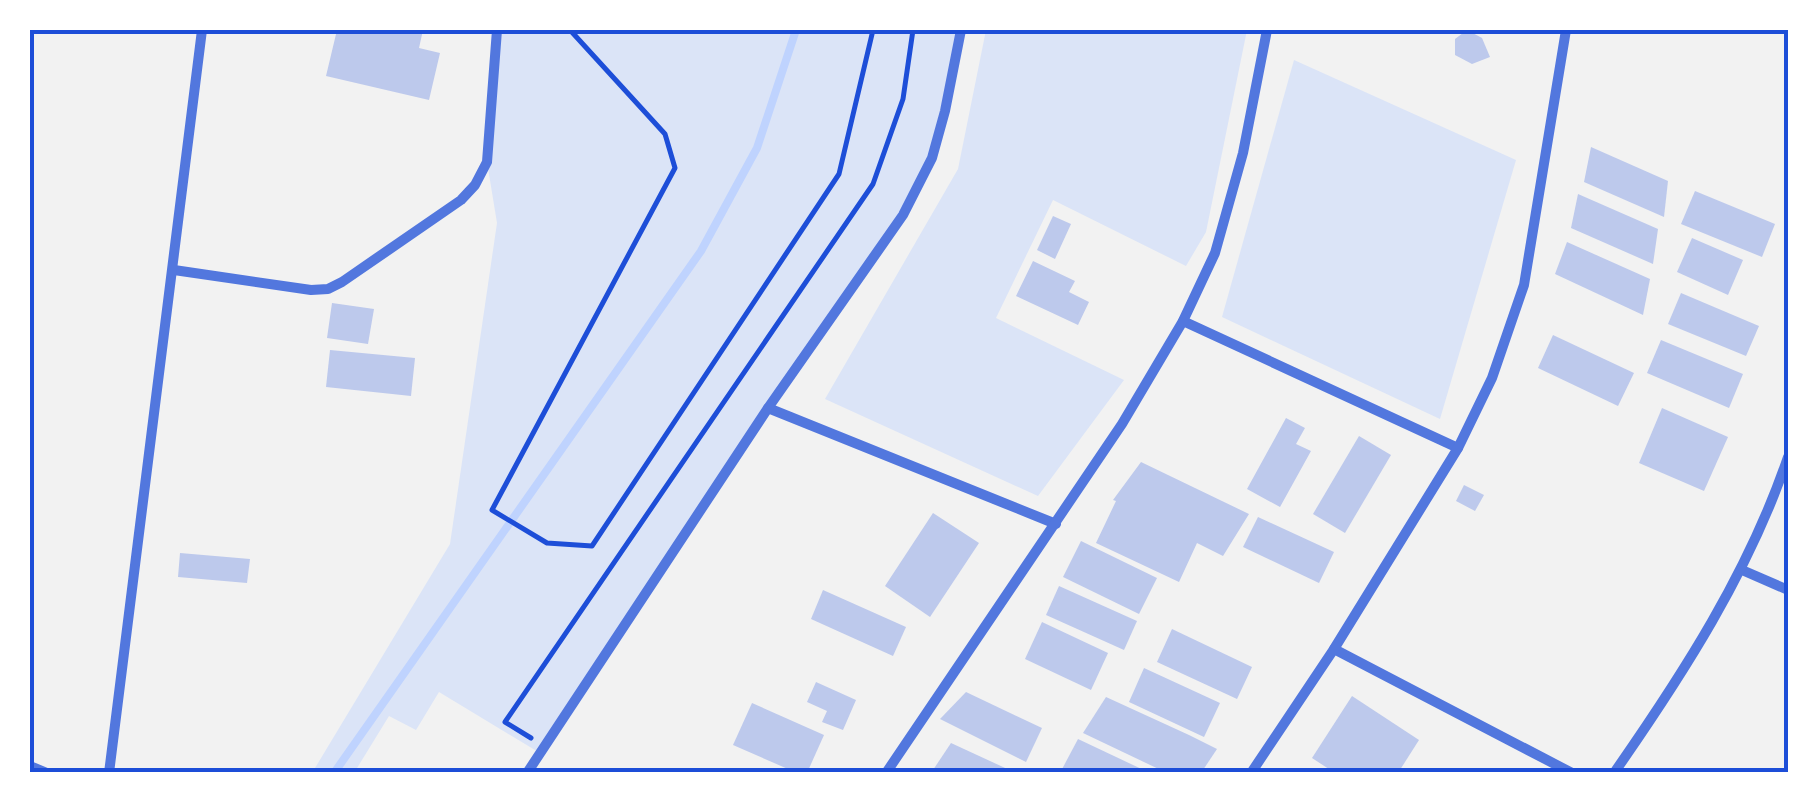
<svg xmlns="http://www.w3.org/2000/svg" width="1818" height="803" font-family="Karla,sans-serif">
<rect width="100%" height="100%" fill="#f2f2f2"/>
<!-- green -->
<g fill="#dbe4f7">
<path d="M502 30H961L921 184 540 753 439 692 416 730 389 716 354 773H312L450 544 497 223 487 162Z"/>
<path d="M986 30H1247L1206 232 1186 266 1053 200 996 318 1124 380 1038 496 825 399 958 169Z"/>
<path d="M1294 60 1516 160 1440 419 1222 317Z"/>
</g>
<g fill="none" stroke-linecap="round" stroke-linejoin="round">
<!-- stream -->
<path stroke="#bfd3fe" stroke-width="8" d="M334 773 701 251 757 148 796 30"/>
</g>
<!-- building -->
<g fill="#bdc9ec">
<path d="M337 30 352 33 353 30H423L419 48 440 53 429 100 326 76Z"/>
<path d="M1467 30 1482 38 1490 57 1472 64 1455 55V39Z"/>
<path d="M1591 147 1668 181 1664 217 1584 182Z"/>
<path d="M1695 191 1775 224 1762 257 1681 224Z"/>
<path d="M1578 194 1658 229 1653 264 1571 228Z"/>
<path d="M1053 216 1071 224 1055 259 1037 250Z"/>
<path d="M1692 238 1743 260 1728 295 1677 272Z"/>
<path d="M1567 242 1650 279 1643 315 1555 274Z"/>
<path d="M1033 261 1075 281 1069 292 1089 302 1078 325 1016 296Z"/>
<path d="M1681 293 1759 326 1746 356 1668 324Z"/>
<path d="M332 303 374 309 368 344 327 338Z"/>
<path d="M1553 335 1634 373 1618 406 1538 368Z"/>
<path d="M1661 340 1743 374 1729 408 1647 373Z"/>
<path d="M330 350 415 358 411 396 326 387Z"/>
<path d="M1662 408 1728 437 1704 491 1639 463Z"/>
<path d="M1286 418 1305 428 1296 444 1311 451 1280 507 1247 489Z"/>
<path d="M1359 436 1391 455 1345 533 1313 514Z"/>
<path d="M1141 462 1249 514 1223 556 1197 543 1179 582 1096 543 1116 501 1113 500Z"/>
<path d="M1464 485 1484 495 1475 511 1456 501Z"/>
<path d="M933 513 979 543 930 617 885 586Z"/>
<path d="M1258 517 1334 552 1319 583 1243 547Z"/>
<path d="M1081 541 1157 578 1139 614 1063 577Z"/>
<path d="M180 553 250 559 247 583 178 577Z"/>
<path d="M1059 586 1137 621 1124 650 1046 615Z"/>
<path d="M823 590 906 627 893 656 811 619Z"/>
<path d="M1042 622 1108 653 1091 690 1025 659Z"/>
<path d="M1172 629 1252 667 1237 699 1157 662Z"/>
<path d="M1144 668 1220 703 1204 737 1129 702Z"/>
<path d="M816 682 856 700 843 730 822 722 827 711 807 702Z"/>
<path d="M966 692 1042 728 1026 762 940 719Z"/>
<path d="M1352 696 1419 740 1398 773H1335L1312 758Z"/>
<path d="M1106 697 1189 735 1217 749 1201 773H1167L1083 733Z"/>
<path d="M752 703 824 735 807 773H797L733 745Z"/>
<path d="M1078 739 1150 773H1060Z"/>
<path d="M951 743 1016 773H931Z"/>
</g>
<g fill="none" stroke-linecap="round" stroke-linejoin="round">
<!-- path -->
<g stroke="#1d4ed8" stroke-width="5">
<path d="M570 30 665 134 675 168 492 510 547 543 592 546 839 174 873 30"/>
<path d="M531 738 505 722 873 184 903 99 913 30"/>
</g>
<!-- minor -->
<g stroke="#5277de" stroke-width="10">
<path d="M174 270 311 290 328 289 342 282 461 200 475 185 487 162 497 30"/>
<path d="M1183 321 1458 448"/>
<path d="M768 408 1056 524"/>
<path d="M1742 570 1788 590"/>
<path d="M1334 649 1572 773"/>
<path d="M30 766 47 773"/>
<path d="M109 773 202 30"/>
<path d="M527 773 768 408 903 215 932 158 945 111 961 30"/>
<path d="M886 773 1122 424 1183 321 1215 253 1243 153 1267 30"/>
<path d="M1251 773 1334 649 1458 448 1492 378 1524 285 1566 30"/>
<path d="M1614 773C1683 674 1749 572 1788 457"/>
</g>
</g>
<!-- border -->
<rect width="1818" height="803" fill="none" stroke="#ffffff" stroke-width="65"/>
<rect x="32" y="32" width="1754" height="738" fill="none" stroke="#1d4ed8" stroke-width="4"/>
</svg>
